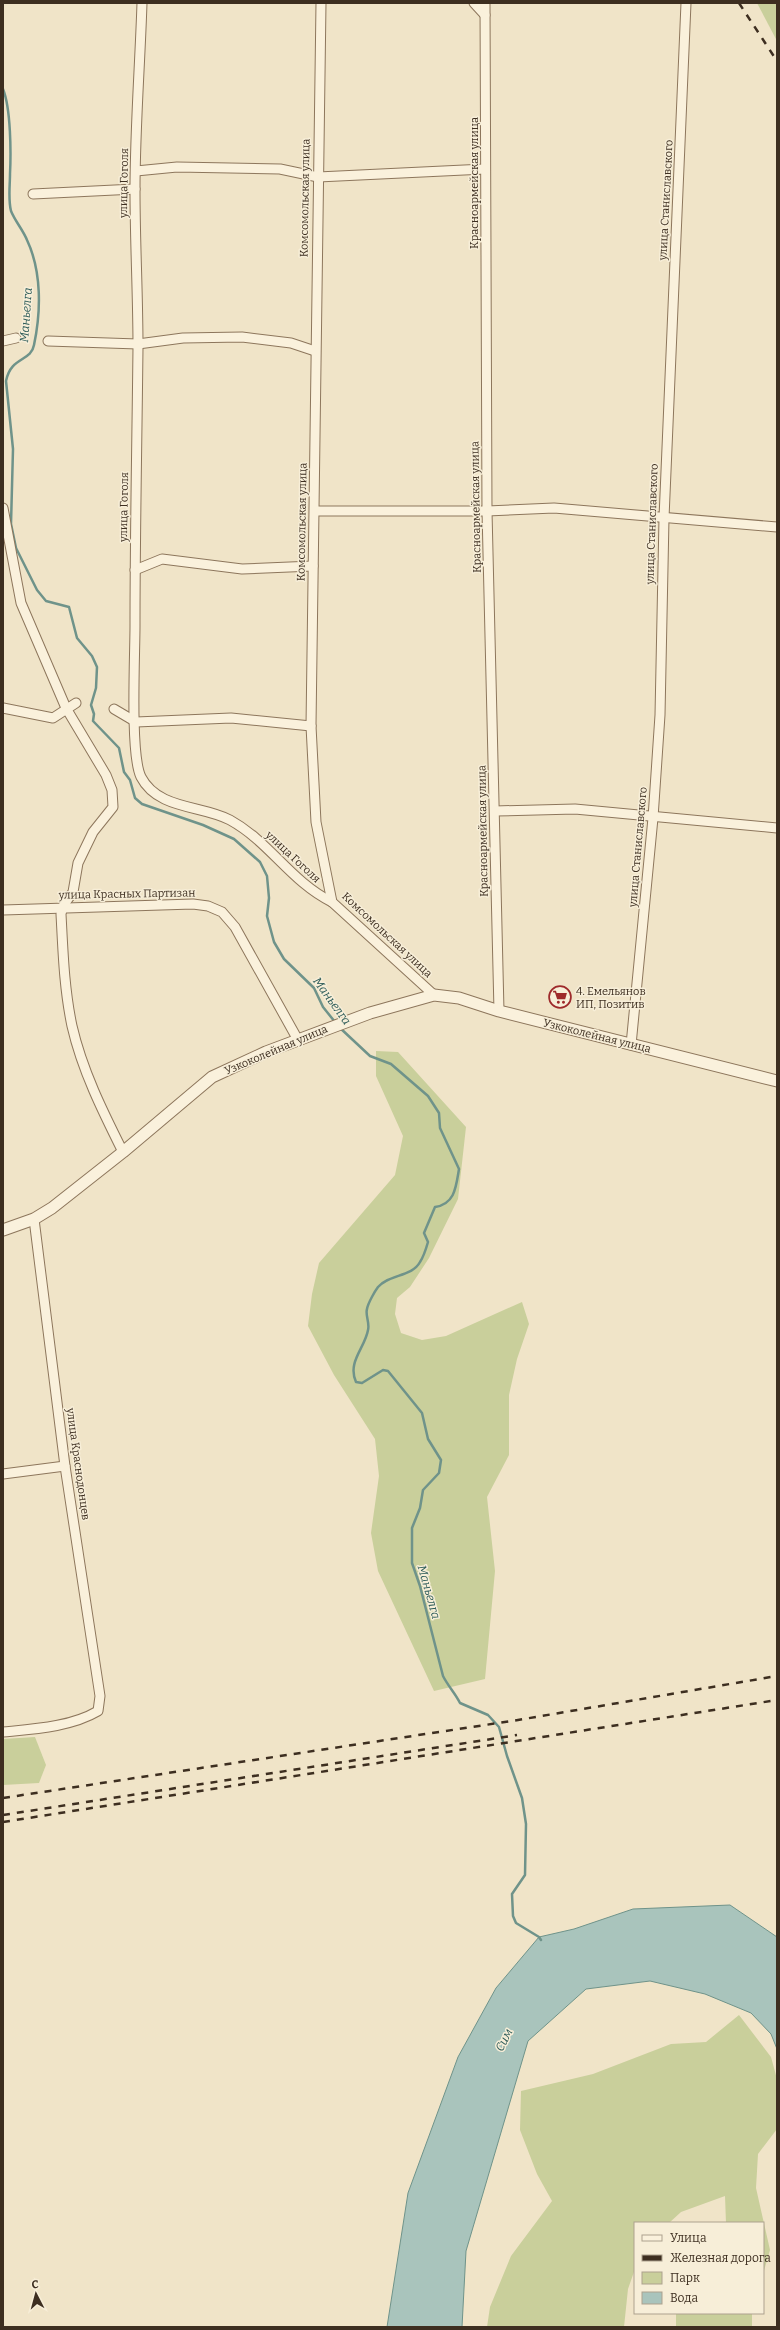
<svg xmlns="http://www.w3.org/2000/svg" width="780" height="2330" font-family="Bitter,serif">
<rect width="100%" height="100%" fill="#f0e4c8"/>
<!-- green -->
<g fill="#c9cf9b">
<path d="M757 3H777V41Z"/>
<path d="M376 1051 398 1052 466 1127 458 1199 429 1258 410 1287 397 1298 395 1314 401 1333 422 1340 446 1336 522 1302 529 1324 517 1359 509 1395V1455L487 1497 495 1571 485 1679 434 1691 378 1571 371 1533 379 1476 375 1439 334 1375 308 1326 312 1294 319 1263 395 1175 403 1136 376 1076Z"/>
<path d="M35 1737 46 1765 39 1783 3 1785V1739Z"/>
<path d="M739 2015 771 2057 777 2079V2129L758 2154 756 2188 770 2250 763 2274V2223H726L725 2196 681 2212 669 2223H635V2269L628 2289 624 2327H487L490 2307 511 2256 552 2201 537 2174 520 2130 521 2091 593 2074 671 2044 706 2042Z"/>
<rect x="676" y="2313" width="76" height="14"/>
</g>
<!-- water -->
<path fill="#a9c4bc" stroke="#6f938a" d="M730 1905 777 1937V2049L771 2034 751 2013 705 1994 650 1981 586 1989 528 2041 466 2251 462 2327H387L408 2193 458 2057 496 1988 539 1937 574 1929 633 1909Z"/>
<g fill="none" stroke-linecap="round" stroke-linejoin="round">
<!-- stream -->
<g stroke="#6f938a" stroke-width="2.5">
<path d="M3 89C11 109 11 153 10 174 10 186 8 199 11 211 15 221 23 230 27 240 42 272 41 312 34 345 31 362 11 356 6 381L13 449 11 524 16 548 37 590 46 601 69 607 77 638 92 656 97 667 96 688 91 705 94 714 93 721 119 748 124 772 130 780 135 798 142 804 203 825 234 839 260 862 267 876 269 898 267 916 274 942 284 959 314 988 323 1007 335 1022"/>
<path d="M339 1027 370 1056 391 1064 428 1096 439 1113 440 1128 459 1169C456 1187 455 1204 435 1207L424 1233 428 1242C426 1249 424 1256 420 1262 412 1277 389 1274 378 1287 375 1291 368 1303 367 1309 365 1315 370 1323 368 1330 365 1348 347 1362 356 1382L362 1383 383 1370 388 1371 422 1413 428 1439 441 1460 439 1473 423 1490 420 1508 412 1528V1563L420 1586 443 1676C448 1686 455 1693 460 1703L488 1715 499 1727 507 1756 522 1798 526 1824 525 1875 512 1894 513 1916 516 1923 539 1937 541 1940"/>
</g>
<!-- minor casing -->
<g stroke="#8d765c" stroke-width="11">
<g id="minor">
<path d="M142 3C140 65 135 128 135 190 135 243 138 295 138 347 137 440 135 533 135 626 135 656 130 755 141 777 158 810 202 805 230 820 270 842 290 881 332 902"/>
<path d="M321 3 311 726 316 822 332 902 434 995"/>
<path d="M474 3 485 15"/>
<path d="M485 3 487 511 499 1011"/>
<path d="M136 171 177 167 280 169 318 177 485 169"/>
<path d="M33 194 135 189"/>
<path d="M3 341 16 338"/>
<path d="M48 341 138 344 183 338 242 337 291 343 315 351"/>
<path d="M3 508 21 603 66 708 106 775 112 790 113 807 93 832 78 863 73 892 63 906 61 914C63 951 64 988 72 1026 82 1070 103 1112 123 1152"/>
<path d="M315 511H487L554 508 777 527"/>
<path d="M135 570 162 559 242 569 313 566"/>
<path d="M3 708 53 718 76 703"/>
<path d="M114 709 136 722 231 718 311 726"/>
<path d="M495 811 575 809 777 828"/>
<path d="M3 910 193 904 208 906 222 912 235 927 298 1040"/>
<path d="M631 1045 653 818 660 715 664 518 686 3"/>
<path d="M3 1474 65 1466"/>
<path d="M3 1732C34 1729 71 1727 98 1711L100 1696 65 1466 34 1219"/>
</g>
</g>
<!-- tertiary casing -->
<g stroke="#8d765c" stroke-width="13">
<path id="tertiary" d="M3 1230 34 1219 52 1208 123 1152 212 1077 266 1052 370 1013 434 995 459 998 499 1011 777 1081"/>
</g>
<!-- minor -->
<use href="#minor" stroke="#faf1dc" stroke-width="9"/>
<!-- tertiary -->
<use href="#tertiary" stroke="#faf1dc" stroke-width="11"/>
<!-- rail -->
<g stroke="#3d2e20" stroke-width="2.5" stroke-dasharray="7 7" stroke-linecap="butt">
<path d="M739 3 777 61"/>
<path d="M3 1798 518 1720 777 1676"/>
<path d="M3 1815 517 1735"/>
<path d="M3 1822 777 1700"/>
</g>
</g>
<!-- icons -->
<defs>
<g id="supermarket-ring" transform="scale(1.15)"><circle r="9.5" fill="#f7eed8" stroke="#9e2a2b" stroke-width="1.5"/><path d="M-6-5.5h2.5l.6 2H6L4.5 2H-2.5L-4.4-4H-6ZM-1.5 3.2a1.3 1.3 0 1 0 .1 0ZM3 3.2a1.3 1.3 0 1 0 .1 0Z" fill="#9e2a2b"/></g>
</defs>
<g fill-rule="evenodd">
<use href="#supermarket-ring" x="560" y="997"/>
</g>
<g text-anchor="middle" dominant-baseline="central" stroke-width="3" stroke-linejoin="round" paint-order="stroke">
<!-- street labels -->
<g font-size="11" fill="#3d2e20" stroke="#f7eed8">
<text transform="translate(124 183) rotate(-89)">улица Гоголя</text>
<text transform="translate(474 183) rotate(-90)">Красноармейская улица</text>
<text transform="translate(305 198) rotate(-89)">Комсомольская улица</text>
<text transform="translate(666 200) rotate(-87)">улица Станиславского</text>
<text transform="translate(124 507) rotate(-89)">улица Гоголя</text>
<text transform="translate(476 507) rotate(-91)">Красноармейская улица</text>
<text transform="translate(302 522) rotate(-89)">Комсомольская улица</text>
<text transform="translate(652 524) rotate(-88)">улица Станиславского</text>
<text transform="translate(483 831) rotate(-91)">Красноармейская улица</text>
<text transform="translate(638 847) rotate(-85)">улица Станиславского</text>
<text transform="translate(293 857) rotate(43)">улица Гоголя</text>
<text transform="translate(127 894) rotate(-1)">улица Красных Партизан</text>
<text transform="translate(387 935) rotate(43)">Комсомольская улица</text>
<text transform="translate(597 1036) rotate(14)">Узкоколейная улица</text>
<text transform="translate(276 1050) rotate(-23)">Узкоколейная улица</text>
<text transform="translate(78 1464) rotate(82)">улица Краснодонцев</text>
</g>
<!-- poi labels -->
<g font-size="11" fill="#3d2e20" stroke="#f7eed8" text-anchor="start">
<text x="576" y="991">4. Емельянов<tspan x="576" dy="13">ИП, Позитив</tspan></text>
</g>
<!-- water labels -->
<g font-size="12" font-style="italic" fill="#2f5d5a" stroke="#f7eed8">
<text transform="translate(26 315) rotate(-86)">Маньелга</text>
<text transform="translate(332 1001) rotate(54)">Маньелга</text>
<text transform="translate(429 1592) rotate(74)">Маньелга</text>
<text transform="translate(504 2040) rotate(-63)">Сим</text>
</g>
</g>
<!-- border -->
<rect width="780" height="2330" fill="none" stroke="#3d2e20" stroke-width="8"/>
<!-- legend -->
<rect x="634" y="2222" width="130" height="92" fill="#f7eed8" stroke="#ada18e"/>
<rect x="642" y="2235" width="20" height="6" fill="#faf1dc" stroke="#ada18e"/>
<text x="670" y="2242" font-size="12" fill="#3d2e20">Улица</text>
<rect x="642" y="2255" width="20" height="6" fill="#3d2e20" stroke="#ada18e"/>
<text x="670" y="2262" font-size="12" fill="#3d2e20">Железная дорога</text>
<rect x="642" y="2272" width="20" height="12" fill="#c9cf9b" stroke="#ada18e"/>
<text x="670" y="2282" font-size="12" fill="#3d2e20">Парк</text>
<rect x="642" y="2292" width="20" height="12" fill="#a9c4bc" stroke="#ada18e"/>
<text x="670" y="2302" font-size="12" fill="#3d2e20">Вода</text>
<!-- north arrow -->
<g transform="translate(36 2294) rotate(354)" stroke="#f7eed8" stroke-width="3" paint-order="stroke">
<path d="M0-3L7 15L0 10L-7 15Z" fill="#3d2e20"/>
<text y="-6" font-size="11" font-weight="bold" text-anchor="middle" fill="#3d2e20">С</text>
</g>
</svg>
